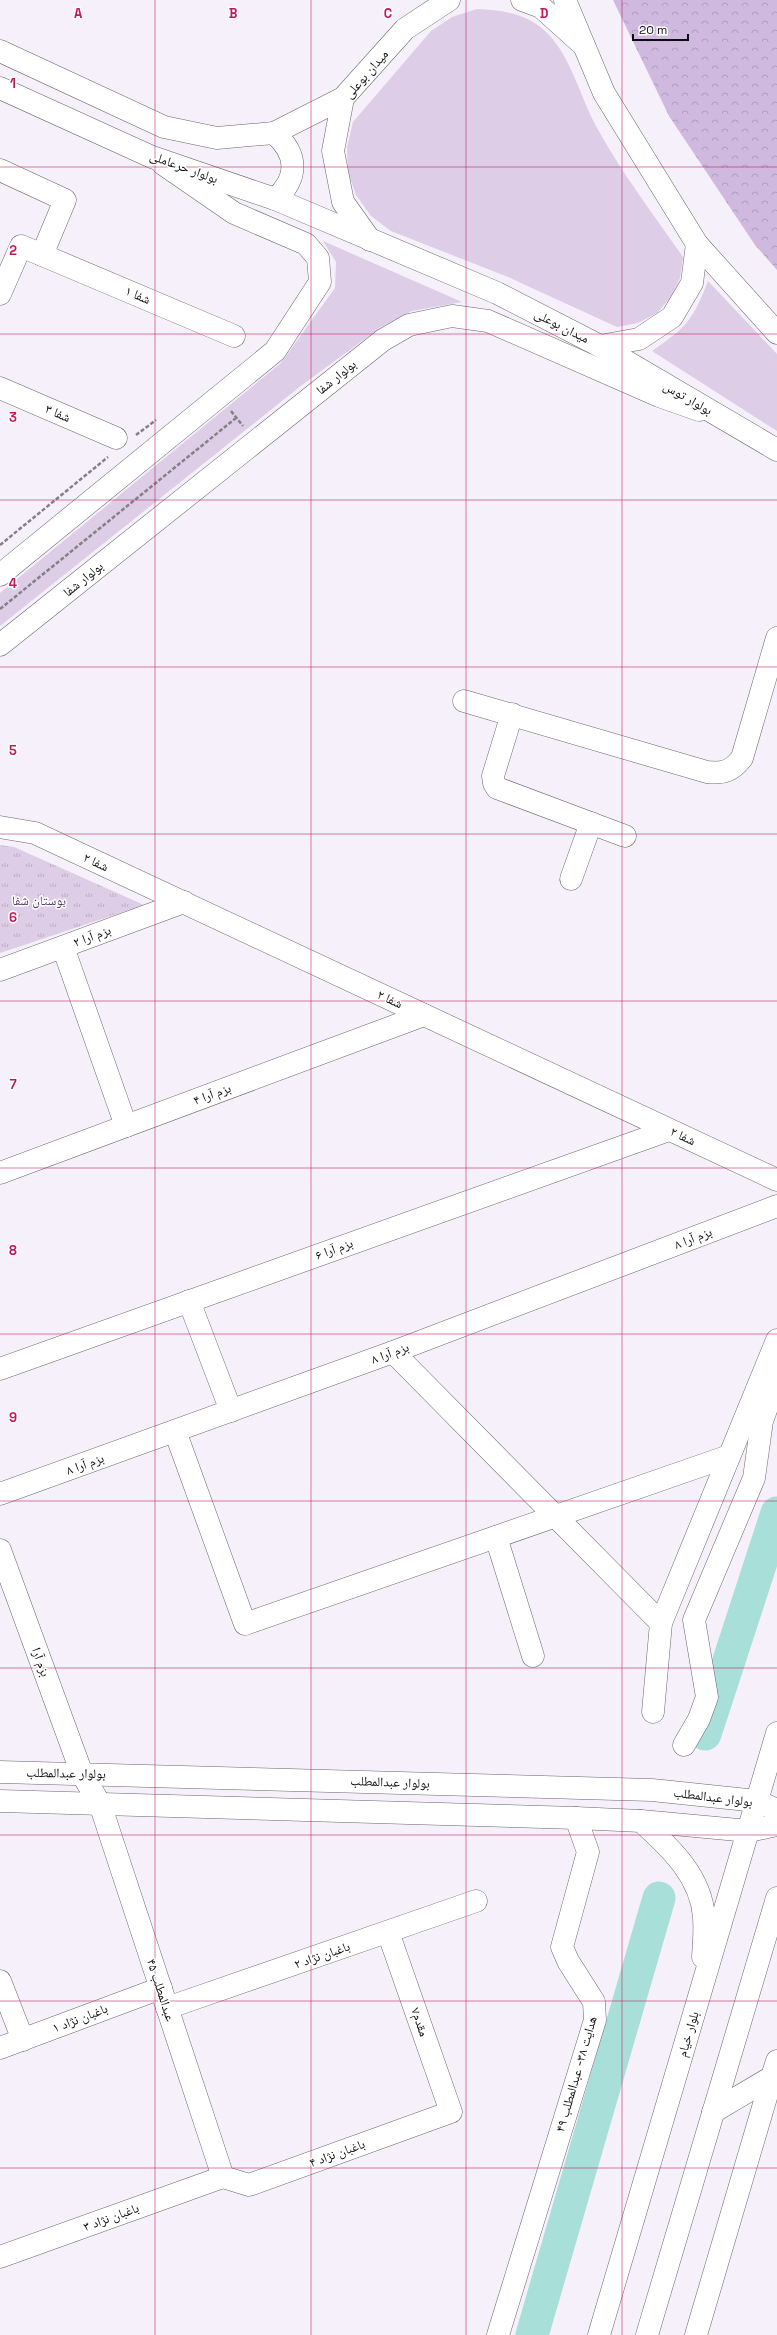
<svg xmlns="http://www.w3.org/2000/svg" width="777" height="2335" font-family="'Space Grotesk','Noto Naskh Arabic',sans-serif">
<defs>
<pattern id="forest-crowns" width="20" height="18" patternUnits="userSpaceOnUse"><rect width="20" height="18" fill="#d0b9de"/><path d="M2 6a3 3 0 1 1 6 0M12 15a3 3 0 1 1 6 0" fill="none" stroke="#b19ebd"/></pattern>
<pattern id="park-tufts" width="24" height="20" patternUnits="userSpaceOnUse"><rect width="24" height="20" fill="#ddcde7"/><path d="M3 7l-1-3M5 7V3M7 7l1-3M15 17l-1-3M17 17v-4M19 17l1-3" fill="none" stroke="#bcafc5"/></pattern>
</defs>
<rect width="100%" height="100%" fill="#f5f0f9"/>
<!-- green -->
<g fill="#ddcde7">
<path d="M477 9C503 10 530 14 549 35 572 60 580 96 596 126 621 172 653 214 683 257L680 278 671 297 657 313 638 323 617 327 508 277 391 231 371 216 356 195 348 172 347 147 353 122 431 31 452 17Z"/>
<path d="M323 241 462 302 412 311 381 327 302 385 0 626V593L281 363 335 288 336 262Z"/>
<path d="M708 281 777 354V431L652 351C686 328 693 320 708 281Z"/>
</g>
<!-- forest -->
<path fill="url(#forest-crowns)" d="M613 0H777V270L755 245 669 116Z"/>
<!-- park -->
<path fill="url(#park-tufts)" d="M0 845 14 847 144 905 0 953Z"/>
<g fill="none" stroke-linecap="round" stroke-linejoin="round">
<!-- river -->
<g stroke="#a8dfd8" stroke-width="33">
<path d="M705 1734 777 1513"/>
<path d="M532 2335 659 1898"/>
</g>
<!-- minor casing -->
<g stroke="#6b666e" stroke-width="23">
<g id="minor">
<path d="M0 170 65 200 42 255"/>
<path d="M0 294 21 246 234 336"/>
<path d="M0 388 116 438"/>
<path d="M0 575 275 351 320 282 318 258 306 244 234 213 163 164"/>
<path d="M0 645 383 340 409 325 452 316 488 321 659 396 699 410"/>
<path d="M464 701 707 772C723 774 732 771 742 758L777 638"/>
<path d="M512 714 493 776 494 783 497 788 625 836"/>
<path d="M0 827 35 833 777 1180"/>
<path d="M571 879 591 823"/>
<path d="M63 947 126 1126"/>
<path d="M0 970 184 902"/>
<path d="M0 1173 424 1015"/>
<path d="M189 1301 231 1411"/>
<path d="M393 1352 661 1623"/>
<path d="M0 1369 669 1130"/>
<path d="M175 1431 245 1624 729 1456"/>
<path d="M0 1494 393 1352 777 1206"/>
<path d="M496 1537 533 1656"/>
<path d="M0 1550 82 1774 100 1804 223 2177"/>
<path d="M653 1712 661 1623 777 1340"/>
<path d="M684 1745 699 1719 707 1697 694 1620 754 1478 762 1421 777 1379"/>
<path d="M0 1981 23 2040"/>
<path d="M167 2008 476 1901"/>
<path d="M0 2048 161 1988"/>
<path d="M223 2177 249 2185 451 2112 388 1932"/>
<path d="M0 2257 223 2177"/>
<path d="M498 2335 595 2020 594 2002 568 1961 562 1947 588 1852 576 1818"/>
<path d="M696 2335 772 2077 777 2079"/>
</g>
</g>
<!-- major casing -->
<g stroke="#6b666e" stroke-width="23">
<g id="major">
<path d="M522 0 541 7 581 43"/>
<path d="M565 0 604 93 697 244 777 333"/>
<path d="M0 51 164 127 217 138 274 133 343 98"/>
<path d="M0 88 152 157 275 199 497 293 600 346 777 450"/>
<path d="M274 133C298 154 299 178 275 199"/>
<path d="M370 240 343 202 333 151 343 98 405 29 449 0"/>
<path d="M600 346 639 339 672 317 692 283 697 244"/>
<path d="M0 1772 652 1790 757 1801 777 1810"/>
<path d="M0 1801 576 1818 641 1821 749 1831 777 1825"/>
<path d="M641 1821C669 1847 701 1875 704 1917 705 1930 704 1944 703 1957"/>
<path d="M713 2112 772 2077 777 2061"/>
<path d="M599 2335 777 1733"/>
<path d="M647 2335 777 1898"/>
</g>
</g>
<!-- path -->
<g stroke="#838086" stroke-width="2.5" stroke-dasharray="4 2" stroke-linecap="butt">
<path d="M231 411 243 426"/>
<path d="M136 435 156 420"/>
<path d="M0 545 108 457"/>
<path d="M0 609 236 418"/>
</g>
<!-- minor -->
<use href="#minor" stroke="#fff" stroke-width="22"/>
<!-- major -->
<use href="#major" stroke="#fff" stroke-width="22"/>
</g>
<!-- grid -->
<path fill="none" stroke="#c2185b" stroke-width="1" stroke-opacity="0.55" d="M155 0V2335M311 0V2335M466 0V2335M622 0V2335M0 167H777M0 334H777M0 500H777M0 667H777M0 834H777M0 1001H777M0 1168H777M0 1334H777M0 1501H777M0 1668H777M0 1835H777M0 2001H777M0 2168H777"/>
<g text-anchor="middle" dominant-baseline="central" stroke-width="3" stroke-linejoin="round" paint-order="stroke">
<!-- street labels -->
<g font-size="13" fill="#0e0c0f" stroke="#fff">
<text transform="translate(366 74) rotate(-49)">میدان بوعلی</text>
<text transform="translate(184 167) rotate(20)">بولوار حرعاملی</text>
<text transform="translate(138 295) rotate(23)">شفا ۱</text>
<text transform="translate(562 326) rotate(27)">میدان بوعلی</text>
<text transform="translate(336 377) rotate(-39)">بولوار شفا</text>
<text transform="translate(688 398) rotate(30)">بولوار توس</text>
<text transform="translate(58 413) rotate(23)">شفا ۳</text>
<text transform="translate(83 579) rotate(-39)">بولوار شفا</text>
<text transform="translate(96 862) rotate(25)">شفا ۲</text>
<text transform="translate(92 936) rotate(-20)">بزم آرا ۲</text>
<text transform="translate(390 999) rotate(25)">شفا ۲</text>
<text transform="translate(212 1094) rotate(-20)">بزم آرا ۴</text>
<text transform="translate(683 1136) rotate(25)">شفا ۲</text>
<text transform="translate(693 1238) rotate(-21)">بزم آرا ۸</text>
<text transform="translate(334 1249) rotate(-20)">بزم آرا ۶</text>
<text transform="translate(390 1353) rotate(-20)">بزم آرا ۸</text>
<text transform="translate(85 1464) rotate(-20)">بزم آرا ۸</text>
<text transform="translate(41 1662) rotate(70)">بزم آرا</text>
<text transform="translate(66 1773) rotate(1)">بولوار عبدالمطلب</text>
<text transform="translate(390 1782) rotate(2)">بولوار عبدالمطلب</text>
<text transform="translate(713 1797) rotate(7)">بولوار عبدالمطلب</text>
<text transform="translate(322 1955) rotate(-19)">باغبان نژاد ۲</text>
<text transform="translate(161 1990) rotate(72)">عبدالمطلب ۴۵</text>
<text transform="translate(80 2018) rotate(-21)">باغبان نژاد ۱</text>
<text transform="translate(420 2022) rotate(71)">مقدم۷</text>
<text transform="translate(688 2034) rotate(-74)">بلوار خیام</text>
<text transform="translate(576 2074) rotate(-74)">هدایت ۳۸- عبدالمطلب ۴۹</text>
<text transform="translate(337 2153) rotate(-20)">باغبان نژاد ۴</text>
<text transform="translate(111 2217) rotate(-20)">باغبان نژاد ۳</text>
</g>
<!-- park labels -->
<g font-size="13" fill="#583969" stroke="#fff">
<text x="39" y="900">بوستان شفا</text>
</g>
</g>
<g font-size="13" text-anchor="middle" font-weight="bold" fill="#c2185b" stroke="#fff" stroke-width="3" stroke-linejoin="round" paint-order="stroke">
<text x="78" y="18">A</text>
<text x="233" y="18">B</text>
<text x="388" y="18">C</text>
<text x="544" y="18">D</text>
<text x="13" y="88">1</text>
<text x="13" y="255">2</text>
<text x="13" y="422">3</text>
<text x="13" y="588">4</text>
<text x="13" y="755">5</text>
<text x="13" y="922">6</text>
<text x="13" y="1089">7</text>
<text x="13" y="1255">8</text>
<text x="13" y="1422">9</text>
</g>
<!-- scale -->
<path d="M633 34v6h55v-6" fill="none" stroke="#0e0c0f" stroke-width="2"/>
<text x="639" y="34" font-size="12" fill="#0e0c0f" stroke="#ffffff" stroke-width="3" paint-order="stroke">20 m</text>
</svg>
